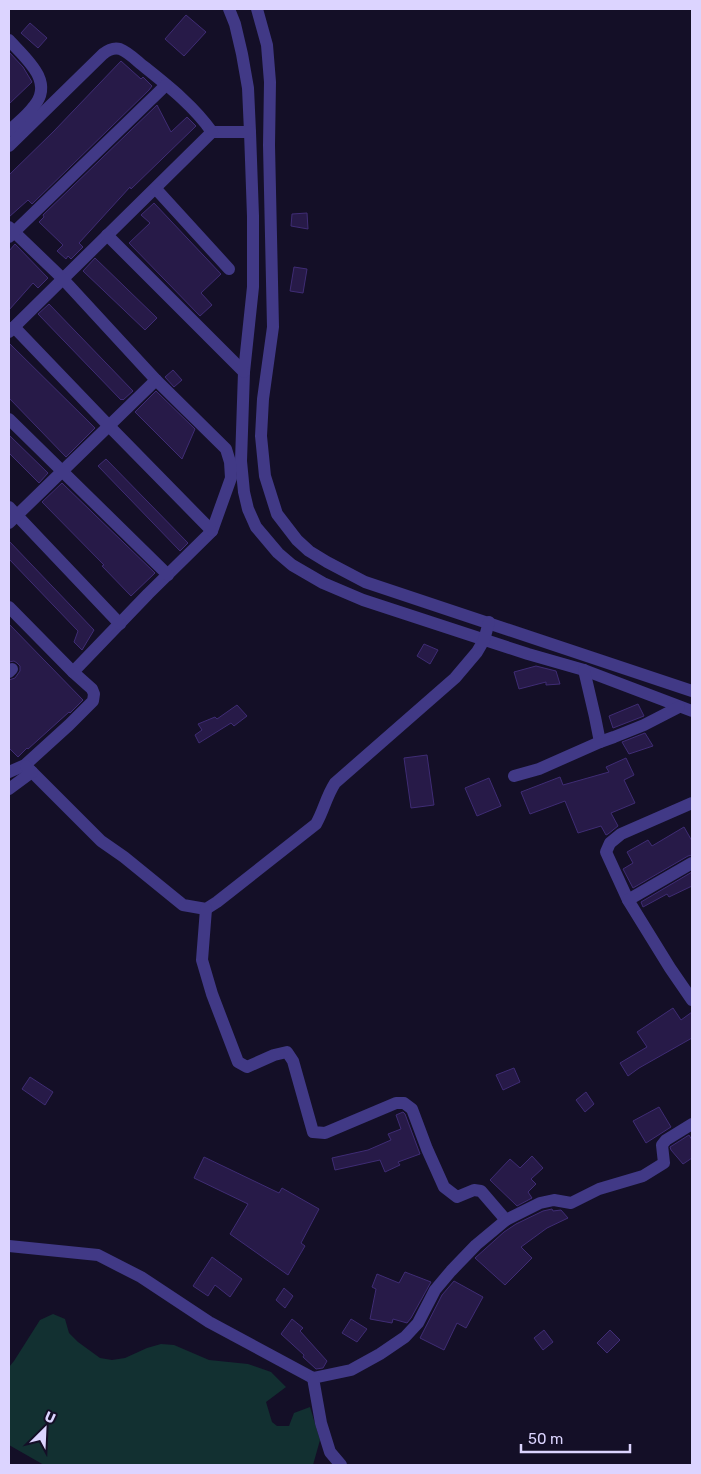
<svg xmlns="http://www.w3.org/2000/svg" width="701" height="1474" font-family="Rubik,sans-serif">
<rect width="100%" height="100%" fill="#140f27"/>
<!-- green -->
<path fill="#123031" d="M53 1314 65 1319 69 1333 78 1342 100 1358 112 1360 125 1358 147 1348 161 1344 174 1345 209 1360 248 1364 271 1372 286 1387 266 1402 272 1422 277 1426H289L294 1413 310 1407 320 1440 313 1465H44L9 1445V1367L14 1361 40 1320Z"/>
<!-- building -->
<g fill="#271a48" stroke="#3f2c74">
<path d="M186 15 206 32 184 56 165 39Z"/>
<path d="M30 23 47 38 38 48 21 33Z"/>
<path d="M9 52 23 67 32 82 9 104Z"/>
<path d="M121 61 141 79 143 77 152 86 149 90 32 204 28 200 9 217V175L54 131Z"/>
<path d="M157 105 171 132 187 117 196 126 131 189 130 187 79 243 83 247 71 259 68 256 66 259 57 251 63 245 39 222 44 217 43 215Z"/>
<path d="M154 203 221 274 201 293 212 305 200 316 129 243 150 223 141 215Z"/>
<path d="M307 213 308 229 291 226 292 214Z"/>
<path d="M15 244 48 278 38 288 33 283 9 310V251Z"/>
<path d="M95 258 157 318 145 330 83 271Z"/>
<path d="M294 267 307 269 303 293 290 291Z"/>
<path d="M49 304 133 391 123 400 122 399 121 400 38 314Z"/>
<path d="M9 343 95 428 66 457 9 398Z"/>
<path d="M173 370 182 380 174 387 165 377Z"/>
<path d="M156 391 195 429 182 459 135 412Z"/>
<path d="M9 435 48 473 39 483 9 453Z"/>
<path d="M106 459 188 543 180 551 98 466Z"/>
<path d="M62 483 155 573 131 596 102 566 104 565 42 502Z"/>
<path d="M9 541 94 630 82 650 74 642 78 631 9 559Z"/>
<path d="M9 624 83 700 70 713 69 712 28 749 27 748 18 757 9 748V680L15 678 20 671V666L17 663 14 661 9 662Z"/>
<path d="M424 644 438 650 430 664 417 656Z"/>
<path d="M536 666 556 671 560 684 546 685V682L519 689 514 672Z"/>
<path d="M638 704 644 716 613 728 609 716Z"/>
<path d="M237 705 247 716 234 726 231 723 199 743 195 735 202 730 198 724 215 717 217 719Z"/>
<path d="M645 733 653 746 629 754 622 742Z"/>
<path d="M427 755 434 805 411 808 404 758Z"/>
<path d="M626 758 634 775 624 780 635 803 611 813 618 826 608 834 606 835 601 826 578 833 565 801 530 814 521 792 560 777 563 785 609 772 606 767Z"/>
<path d="M489 778 501 806 477 816 465 788Z"/>
<path d="M684 827 692 841V855L688 856 633 888 623 869 633 863 627 852 648 840 652 846Z"/>
<path d="M692 872V886L669 897 667 894 643 907 641 902Z"/>
<path d="M673 1008 681 1020 692 1012V1038L639 1068 628 1076 620 1063 647 1047 637 1032Z"/>
<path d="M514 1068 520 1082 503 1090 496 1075Z"/>
<path d="M30 1077 53 1092 45 1105 22 1089Z"/>
<path d="M586 1092 594 1104 585 1112 576 1100Z"/>
<path d="M659 1107 671 1127 646 1143 633 1121Z"/>
<path d="M403 1112 405 1114 420 1154 398 1162 400 1165 385 1172 380 1160 335 1170 332 1158 368 1150 391 1140 388 1134 401 1129 396 1115Z"/>
<path d="M689 1135 692 1140V1158L683 1164 671 1150 670 1147Z"/>
<path d="M532 1156 543 1168 531 1179 536 1184 528 1192 532 1198 517 1206 490 1180 510 1159 520 1168Z"/>
<path d="M204 1157 279 1193 282 1188 319 1209 301 1243 305 1246 288 1275 230 1234 248 1204 194 1178Z"/>
<path d="M552 1209 553 1211 561 1210 568 1218 547 1228 521 1247 532 1258 505 1285 475 1258 504 1232 516 1224 543 1211Z"/>
<path d="M212 1257 242 1279 230 1297 215 1285 208 1296 193 1286Z"/>
<path d="M405 1272 431 1282 411 1318 407 1323 393 1319 392 1323 370 1319 376 1289 372 1287 377 1274 399 1283Z"/>
<path d="M454 1281 483 1297 466 1328 457 1323 444 1350 420 1338 442 1295Z"/>
<path d="M284 1288 293 1296 285 1308 276 1300Z"/>
<path d="M292 1319 303 1328 300 1331 327 1361 323 1368 316 1369 303 1357 304 1355 281 1334Z"/>
<path d="M351 1319 367 1329 357 1342 342 1333Z"/>
<path d="M544 1330 553 1342 543 1350 534 1338Z"/>
<path d="M610 1330 620 1340 607 1353 597 1343Z"/>
</g>
<g fill="none" stroke-linecap="round" stroke-linejoin="round">
<!-- minor -->
<g stroke="#413986" stroke-width="12">
<path d="M229 9 235 24 242 54 248 88 250 132 253 216V287L244 372 241 461 244 492 248 509 256 527 278 553 292 565 323 583 363 600 528 654 584 670 692 711"/>
<path d="M257 9 267 45 270 82 269 145 273 327 263 399 261 436 265 476 277 514 297 540 309 551 327 562 365 582 692 691"/>
<path d="M9 40C25 58 55 81 34 106 27 116 17 123 9 131"/>
<path d="M212 132H250"/>
<path d="M9 146 103 54C108 50 113 47 120 49 128 52 136 60 142 65 167 85 194 106 212 132L9 332"/>
<path d="M156 189 229 269"/>
<path d="M9 227 62 278 156 380 226 449 230 462 231 478 212 531 148 594 73 672"/>
<path d="M107 235 244 372"/>
<path d="M9 237 166 85"/>
<path d="M14 327 109 426 212 531"/>
<path d="M9 419 168 575"/>
<path d="M9 507 120 624"/>
<path d="M9 523 156 380"/>
<path d="M9 607 73 672 92 689 94 694 93 701 69 725 25 765 9 772"/>
<path d="M584 670 595 717 600 742"/>
<path d="M9 672 12 669"/>
<path d="M32 772 101 841 124 857 183 905 206 909 217 902 316 824C324 810 326 797 335 783L455 678 477 652 484 640 489 622"/>
<path d="M514 776 539 769 600 742 614 737 644 725 679 707"/>
<path d="M9 789 32 772 26 766"/>
<path d="M692 803 621 834 610 843 606 852 628 900 670 968 692 1000"/>
<path d="M628 900 692 863"/>
<path d="M206 909 202 960 212 994 238 1062 247 1067 274 1055 287 1052 293 1061 313 1132 325 1133 396 1103H404L412 1109 427 1149 444 1187 457 1197 474 1190 481 1191 506 1220"/>
<path d="M9 1246 98 1255 141 1277 209 1322 313 1378 351 1370 380 1354 405 1337 418 1323 435 1290 451 1271 476 1245 506 1220 540 1203 554 1200 571 1203 599 1189 643 1176 664 1163 662 1145 666 1140 692 1124"/>
<path d="M313 1378 321 1423 330 1452 341 1465"/>
</g>
</g>
<!-- border -->
<rect width="701" height="1474" fill="none" stroke="#dcd4ff" stroke-width="20"/>
<!-- north arrow -->
<g transform="translate(45 1429) rotate(24)" stroke="#140f27" stroke-width="4" paint-order="stroke">
<path d="M0-4L9 19L0 12L-9 19Z" fill="#dcd4ff"/>
<text y="-8" font-size="14" font-weight="bold" text-anchor="middle" fill="#dcd4ff">U</text>
</g>
<!-- scale -->
<path d="M521 1444v8h109v-8" fill="none" stroke="#dcd4ff" stroke-width="2.5"/>
<text x="528" y="1444" font-size="15" fill="#dcd4ff" stroke="#140f27" stroke-width="4" paint-order="stroke">50 m</text>
</svg>
